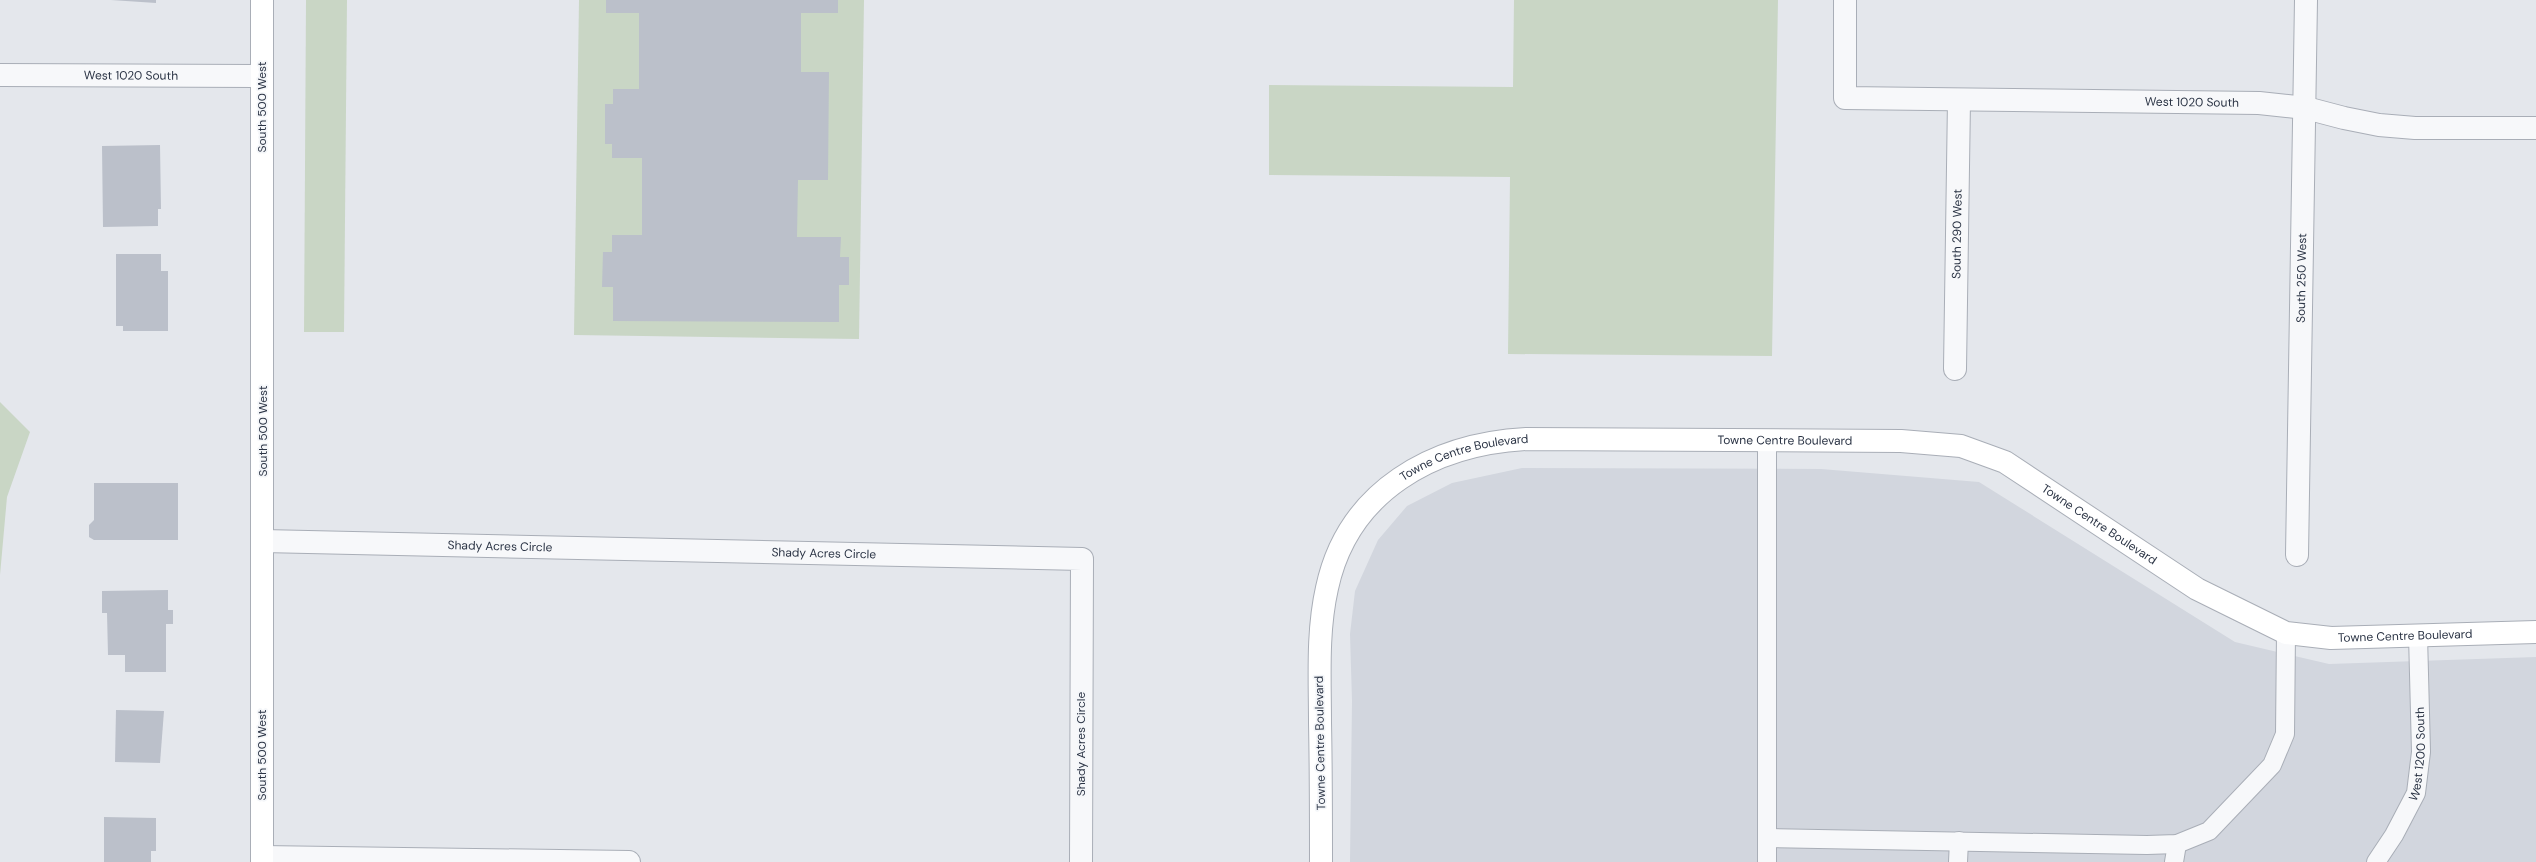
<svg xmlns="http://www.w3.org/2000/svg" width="2536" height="862" font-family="'DM Sans',sans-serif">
<rect width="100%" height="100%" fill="#e4e7ec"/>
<!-- built -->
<path fill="#d2d6de" d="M1522 468 1821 469 1979 482 2235 642 2329 664 2536 657V862H1350L1352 701 1350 634 1355 591 1378 540 1407 506 1452 483Z"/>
<!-- green -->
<g fill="#c9d6c5">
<path d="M306 0H347L344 332H304Z"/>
<path d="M579 0H864L859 339 574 335Z"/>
<path d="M1514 0H1778L1772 356 1508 354 1510 177 1269 175V85L1513 87Z"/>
<path d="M0 402 30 432 7 497 0 575Z"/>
</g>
<!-- building -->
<g fill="#bbc0ca">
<path d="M111 0H156V3Z"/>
<path d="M606 0H838V13H801V72H829L828 180H798L797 237H841L840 257H849V285H839V322L613 321V287H602L603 252H612V235H642V158H612V144H605V104H613V89H639V13H606Z"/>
<path d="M160 145 161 209H158V226L103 227 102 146Z"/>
<path d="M116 254H161V271H168V331H123V326H116Z"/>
<path d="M94 483H178V540H94L89 537V525L94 520Z"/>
<path d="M168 590V610H173V624H166V672H125V655H108L107 613H102V591Z"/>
<path d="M116 710 164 711 160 763 115 762Z"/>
<path d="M104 817 156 818V851H151V862H104Z"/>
</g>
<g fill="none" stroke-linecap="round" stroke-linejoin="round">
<!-- lane casing -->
<g stroke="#a9aeb7" stroke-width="20">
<g id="lane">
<path d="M1767 441V862"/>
<path d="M1768 838 2147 845 2177 844 2209 831 2272 765 2285 734 2286 633"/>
<path d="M1958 862 1959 841"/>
<path d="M2174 862 2177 844"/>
<path id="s1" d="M2376 862 2394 835 2416 793 2421 752 2418 635"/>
</g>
</g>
<!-- street casing -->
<g stroke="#a9aeb7" stroke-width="24">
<g id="street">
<path id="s2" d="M1845 0V98L2259 103 2306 108 2344 118 2379 125 2415 128H2536"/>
<path id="s3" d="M0 75 262 76"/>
<path id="s4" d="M1955 369 1959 100"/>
<path id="s5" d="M263 541 1082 559 1081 862"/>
<path id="s6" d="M2297 555 2306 0"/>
<path d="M262 857 629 862"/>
</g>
</g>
<!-- secondary casing -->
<g stroke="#a9aeb7" stroke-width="24">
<g id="secondary">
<path d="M262 862V0"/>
<path id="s7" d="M1321 862C1321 816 1321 769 1320 723 1320 678 1317 632 1327 588 1348 490 1434 444 1526 439L1901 441 1961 446 2005 462 2197 589 2286 633 2331 638 2536 632"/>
</g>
</g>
<!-- lane -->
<use href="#lane" stroke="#f7f8fa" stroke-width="18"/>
<!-- street -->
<use href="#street" stroke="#f7f8fa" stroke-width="22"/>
<!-- secondary -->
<use href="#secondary" stroke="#fff" stroke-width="22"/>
</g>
<g text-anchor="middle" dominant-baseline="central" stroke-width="3.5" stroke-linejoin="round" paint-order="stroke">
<!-- street labels -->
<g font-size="12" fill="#2b3445" stroke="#f4f6f9">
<text stroke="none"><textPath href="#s3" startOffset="131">West 1020 South</textPath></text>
<text stroke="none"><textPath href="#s2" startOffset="445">West 1020 South</textPath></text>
<text transform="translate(262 107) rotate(-90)">South 500 West</text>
<text stroke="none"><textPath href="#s4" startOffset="135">South 290 West</textPath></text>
<text stroke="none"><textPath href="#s6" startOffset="277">South 250 West</textPath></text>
<text transform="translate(263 431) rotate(-90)">South 500 West</text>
<text stroke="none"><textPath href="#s7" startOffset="802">Towne Centre Boulevard</textPath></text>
<text stroke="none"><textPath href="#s7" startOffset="478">Towne Centre Boulevard</textPath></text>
<text stroke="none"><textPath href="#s7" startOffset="1138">Towne Centre Boulevard</textPath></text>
<text stroke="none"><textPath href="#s5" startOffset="237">Shady Acres Circle</textPath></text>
<text stroke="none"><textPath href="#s5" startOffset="561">Shady Acres Circle</textPath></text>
<text stroke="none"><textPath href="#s7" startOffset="1474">Towne Centre Boulevard</textPath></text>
<text transform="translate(1320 743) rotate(-91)">Towne Centre Boulevard</text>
<text transform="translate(1081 744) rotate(-90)">Shady Acres Circle</text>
<text stroke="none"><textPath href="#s1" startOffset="119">West 1200 South</textPath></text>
<text transform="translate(262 755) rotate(-90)">South 500 West</text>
</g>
</g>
</svg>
